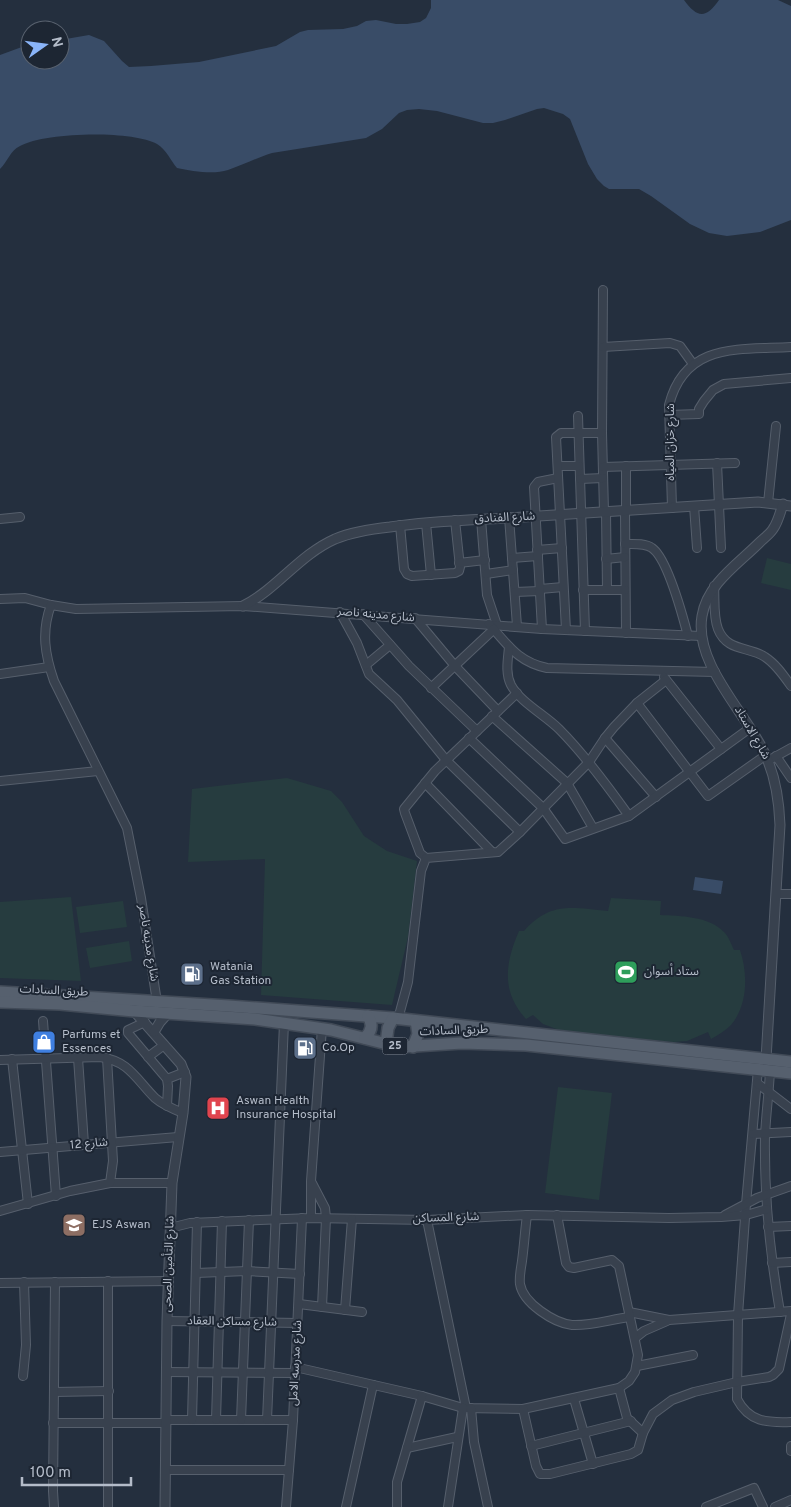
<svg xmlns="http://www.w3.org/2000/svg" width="791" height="1507" font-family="Overpass,'Noto Sans Arabic',sans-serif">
<rect width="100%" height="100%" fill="#242f3e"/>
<!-- green -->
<g fill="#263c3f">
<path d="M767 558 791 564V590L761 583Z"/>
<path d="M287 778 331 791 342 802 364 836 387 851 417 861 408 937 392 1005 261 995 265 859 188 862 192 789Z"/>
<path d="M71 897 81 981 0 978V902Z"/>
<path d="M611 898 661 901 660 915C680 916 709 916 724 932 729 937 731 944 734 950H740C748 974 748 1005 731 1025 725 1031 718 1035 711 1039L708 1032 687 1041 673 1042 567 1033 543 1024 533 1015 526 1019C501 992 505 963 519 931H524C551 901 572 908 608 911Z"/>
<path d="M123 901 127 927 80 933 76 907Z"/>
<path d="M129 941 132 961 90 968 86 948Z"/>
<path d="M558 1087 612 1093 599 1200 545 1193Z"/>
</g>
<!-- water -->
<g fill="#394c67">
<path d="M431 0H684C697 18 706 19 719 0H778L791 6V220L760 232 727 236 709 233 690 224 651 196 639 189H609L604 186 597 179 588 164 570 119 563 114 544 108 537 109 505 120 493 123H483L437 111 419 109 407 110 399 113 382 129 366 138 272 153C256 158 243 165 228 170 213 175 192 171 177 168 171 161 166 149 157 144 132 130 45 132 20 146 10 151 8 161 0 169V55L30 44V60H60V40L89 35 104 41 122 61 129 67 151 66 199 62 276 46 300 32 308 30 343 29 357 26 366 21 376 20 396 24H407L420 22 426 18 431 8Z"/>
<path d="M695 877 723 881 721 894 693 890Z"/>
</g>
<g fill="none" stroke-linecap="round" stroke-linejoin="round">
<!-- minor casing -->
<g stroke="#565f6c" stroke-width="10">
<g id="minor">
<path d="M603 290 602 433 604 512"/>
<path d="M603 347 670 343 680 346 693 364"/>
<path d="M669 415 699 414V409L704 401 713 390 724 384 791 378"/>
<path d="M578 416 585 631"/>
<path d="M717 463 721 548"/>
<path d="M558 466H579"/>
<path d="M626 466V511"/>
<path d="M603 467 735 463"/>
<path d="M580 479 603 478"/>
<path d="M768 503 776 426"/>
<path d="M694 506 697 548"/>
<path d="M672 508 669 405C685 342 739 350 791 347"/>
<path d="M625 511 626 633"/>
<path d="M606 512 607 590"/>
<path d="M509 517 517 626"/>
<path d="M0 519 20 517"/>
<path d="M481 519 487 595 497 625"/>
<path d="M426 523 431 575"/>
<path d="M400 525 404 569 407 574 412 576 455 573 459 571 460 567 455 520"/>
<path d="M625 544C633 544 645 543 652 548 667 558 683 617 688 636"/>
<path d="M537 550 562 548"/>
<path d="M512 558 538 556"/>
<path d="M606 559 625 557"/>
<path d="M459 563 485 560"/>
<path d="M486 574 513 570"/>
<path d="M714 586C715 599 713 616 718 629 727 652 749 646 765 657 776 664 784 676 791 686"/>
<path d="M540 589 563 587"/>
<path d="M583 590H625"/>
<path d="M515 592 540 591"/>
<path d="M0 599 25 598 51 605 76 609 243 606 542 629 701 636"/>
<path d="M51 605C41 632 45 655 54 681L127 828 141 898 157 1002"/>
<path d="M340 612 357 643 369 674 397 700 446 760 520 832"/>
<path d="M363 614 409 666 477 731"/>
<path d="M415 618 455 666 498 711"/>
<path d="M489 624C508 645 518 662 547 668L715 672"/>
<path d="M542 629 534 487 538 482 558 478"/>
<path d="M566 630 556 437 561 433H602"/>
<path d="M509 647C508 659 505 673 511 685 520 702 545 715 559 729 585 755 607 785 629 816"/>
<path d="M366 665 390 645"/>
<path d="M0 674 49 667"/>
<path d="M664 677 721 749"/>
<path d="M666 680 637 703 708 796 766 755"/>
<path d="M431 688 494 629"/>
<path d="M637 703 614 727 605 738 656 797"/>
<path d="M492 716 567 783 593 828"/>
<path d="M469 738 543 808 565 839 629 816 750 728"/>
<path d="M776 756 791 778"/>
<path d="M773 758 791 748"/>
<path d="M0 781 98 771"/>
<path d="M425 783 492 852"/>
<path d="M426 858 420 853 405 813 404 809 435 771 517 693"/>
<path d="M776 894H791"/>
<path d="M398 1019 408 982 421 871 426 858 498 852 520 832 589 762 605 738"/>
<path d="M43 1021 56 1196"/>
<path d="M145 1022 128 1030V1033L167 1079 168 1086 167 1106"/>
<path d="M148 1057 164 1045"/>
<path d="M78 1058 84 1144"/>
<path d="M12 1059 28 1204"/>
<path d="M0 1060 100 1057C129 1061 136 1079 155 1098 163 1105 173 1109 183 1113"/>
<path d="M758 1069 746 1204 738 1315 737 1399C749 1422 767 1423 791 1422"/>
<path d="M770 1071C769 1092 766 1114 765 1136 764 1195 770 1254 780 1312"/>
<path d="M167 1079 185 1072"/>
<path d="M757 1083 791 1109"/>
<path d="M753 1134 791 1132"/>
<path d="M0 1152 178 1137"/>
<path d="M110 1183H172"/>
<path d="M312 1183 325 1208 326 1218 322 1307"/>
<path d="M0 1211 70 1191 110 1183 113 1161 107 1058"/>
<path d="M527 1215C525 1230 524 1246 522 1261 521 1268 519 1277 520 1284 523 1303 554 1323 572 1325 591 1326 612 1319 630 1317"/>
<path d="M725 1215 757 1198 791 1186"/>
<path d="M311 1218V1181L322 1028"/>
<path d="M427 1220 466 1408"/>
<path d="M768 1227 791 1226"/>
<path d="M170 1228 190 1223 311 1218 427 1220 527 1215 669 1218 721 1217 746 1215 767 1209"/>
<path d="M772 1263 791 1262"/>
<path d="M196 1273 247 1271 300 1274"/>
<path d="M0 1283 169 1281"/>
<path d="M299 1304 362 1312"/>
<path d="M345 1310 352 1219"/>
<path d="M629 1312 669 1320 791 1311"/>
<path d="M167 1321 298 1323"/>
<path d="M635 1338 644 1331 667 1321"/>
<path d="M637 1366 693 1355"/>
<path d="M295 1367 422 1396 463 1408 523 1409 619 1388 629 1381 635 1372 638 1355 619 1266 612 1260 574 1268 569 1267 566 1263 557 1215"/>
<path d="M166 1372 295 1373"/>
<path d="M23 1376 26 1345 24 1282"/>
<path d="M619 1388 627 1418 643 1433"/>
<path d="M54 1392 109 1391"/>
<path d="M574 1399 593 1464"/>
<path d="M471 1408 474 1442 488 1507"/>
<path d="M523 1409 536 1466 540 1474H550L631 1454 638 1450 643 1433 653 1414 672 1400 694 1392 737 1382 769 1377 773 1375 779 1369 791 1314"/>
<path d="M166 1420H293"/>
<path d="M192 1420 197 1222"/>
<path d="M216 1420 222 1221"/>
<path d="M241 1420 249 1220"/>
<path d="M267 1420 284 1023"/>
<path d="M53 1423H166"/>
<path d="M531 1446 631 1421"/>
<path d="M791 1446V1451"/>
<path d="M407 1448 457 1437"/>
<path d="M165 1470H289"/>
<path d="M54 1507 53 1491 55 1282"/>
<path d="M108 1507V1281"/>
<path d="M286 1507 293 1420 302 1218"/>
<path d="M346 1507 373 1385"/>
<path d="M397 1507V1482L422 1396"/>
<path d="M448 1507 463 1408"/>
<path d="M706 1507 754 1488 763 1507"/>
<path d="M775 1507 791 1500"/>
</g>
</g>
<!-- tertiary casing -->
<g stroke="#565f6c" stroke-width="11">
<g id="tertiary">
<path d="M243 606C277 589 299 555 335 539 352 532 371 529 390 527 429 521 468 520 507 518 591 513 674 507 758 502L791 506"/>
<path d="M134 1011 181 1064 186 1077 183 1113 172 1183 167 1321 165 1507"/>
<path d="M154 1032 160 1022 168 1013"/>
<path d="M766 1059 780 825C779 798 775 772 762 748 742 709 694 662 702 616 707 584 738 564 759 543 764 538 770 534 773 529 778 522 780 513 783 504"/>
</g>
</g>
<!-- primary casing -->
<g stroke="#414a57" stroke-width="14">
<g id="primary">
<path d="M0 992 229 1006 393 1018 791 1062"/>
<path d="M0 1002 60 1004 134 1011 255 1019 331 1030 399 1047 462 1043 526 1045 791 1073"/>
<path d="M365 1038C372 1031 373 1024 368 1016"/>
<path d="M386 1044 388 1028 393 1018"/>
<path d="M413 1047 418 1034 416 1021"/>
</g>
</g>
<!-- minor -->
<use href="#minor" stroke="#38414e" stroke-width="8"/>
<!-- tertiary -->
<use href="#tertiary" stroke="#38414e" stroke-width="9"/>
<!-- primary -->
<use href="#primary" stroke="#56606e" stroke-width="11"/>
</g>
<!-- icons -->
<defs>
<g id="stadium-square" transform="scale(1.25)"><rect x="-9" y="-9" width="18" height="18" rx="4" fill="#2e9e5b" stroke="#1d2633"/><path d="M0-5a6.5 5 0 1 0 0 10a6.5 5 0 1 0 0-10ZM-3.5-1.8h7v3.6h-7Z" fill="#fff"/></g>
<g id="fuel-square" transform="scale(1.25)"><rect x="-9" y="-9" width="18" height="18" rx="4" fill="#5c6f8a" stroke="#1d2633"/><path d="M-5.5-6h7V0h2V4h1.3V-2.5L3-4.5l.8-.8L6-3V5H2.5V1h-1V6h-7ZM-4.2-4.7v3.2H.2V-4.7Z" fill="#fff"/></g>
<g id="shop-square" transform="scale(1.25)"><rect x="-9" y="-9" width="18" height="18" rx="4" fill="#3f7fe0" stroke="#1d2633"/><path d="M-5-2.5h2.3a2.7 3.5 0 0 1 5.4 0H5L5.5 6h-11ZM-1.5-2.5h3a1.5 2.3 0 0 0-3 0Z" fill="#fff"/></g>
<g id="hospital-square" transform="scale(1.25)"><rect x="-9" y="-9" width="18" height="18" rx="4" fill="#e0444e" stroke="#1d2633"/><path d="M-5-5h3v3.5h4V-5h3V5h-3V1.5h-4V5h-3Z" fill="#fff"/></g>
<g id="school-square" transform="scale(1.25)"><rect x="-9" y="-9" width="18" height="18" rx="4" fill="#8d6e63" stroke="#1d2633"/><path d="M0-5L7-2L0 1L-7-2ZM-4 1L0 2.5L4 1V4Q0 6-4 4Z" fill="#fff"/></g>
</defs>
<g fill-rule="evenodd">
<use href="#stadium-square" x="626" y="972"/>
<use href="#fuel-square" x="192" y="974"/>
<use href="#shop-square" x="44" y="1042"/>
<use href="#fuel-square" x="305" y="1048"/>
<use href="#hospital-square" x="218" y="1108"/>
<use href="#school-square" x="74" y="1225"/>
</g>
<g text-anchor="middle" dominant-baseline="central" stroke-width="4" stroke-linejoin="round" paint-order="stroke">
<!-- shield labels -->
<rect fill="#1d2633" stroke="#878f9c" stroke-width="1" x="382.5" y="1037.5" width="25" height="17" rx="4"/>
<g font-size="11" font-weight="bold" fill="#b4bcc9">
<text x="395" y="1046">25</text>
</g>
<!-- street labels -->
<g font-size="12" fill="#b4bcc9" stroke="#1d2633">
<text transform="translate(671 442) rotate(-90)">شارع خزان المياه</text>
<text transform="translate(505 518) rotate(-3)">شارع الفنادق</text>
<text transform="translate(376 615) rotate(5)">شارع مدينه ناصر</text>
<text transform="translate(752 733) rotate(60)">شارع الاستاد</text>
<text transform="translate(148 943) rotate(81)">شارع مدينه ناصر</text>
<text transform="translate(54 991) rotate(3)">طريق السادات</text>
<text transform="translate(454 1031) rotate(-2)">طريق السادات</text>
<text transform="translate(89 1144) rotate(-5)">شارع 12</text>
<text transform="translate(446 1218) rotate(-2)">شارع المساكن</text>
<text transform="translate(169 1264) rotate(-88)">شارع التأمين الصحى</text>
<text transform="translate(232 1322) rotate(1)">شارع مساكن العقاد</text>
<text transform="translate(296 1363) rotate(-87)">شارع مدرسه الامل</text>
</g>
<!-- poi labels -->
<g font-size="12" fill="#b4bcc9" stroke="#1d2633" text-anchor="start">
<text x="210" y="967">Watania<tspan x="210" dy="14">Gas Station</tspan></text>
<text x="644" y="972">ستاد أسوان</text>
<text x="62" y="1035">Parfums et<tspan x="62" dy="14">Essences</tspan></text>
<text x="322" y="1048">Co.Op</text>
<text x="236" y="1101">Aswan Health<tspan x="236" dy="14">Insurance Hospital</tspan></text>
<text x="92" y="1225">EJS Aswan</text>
</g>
</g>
<!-- north arrow -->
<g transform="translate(45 45) rotate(76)"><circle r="24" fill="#1d2633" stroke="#59626f"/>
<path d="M0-4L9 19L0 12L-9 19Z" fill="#8ab4f8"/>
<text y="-8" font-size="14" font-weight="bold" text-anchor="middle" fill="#b4bcc9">N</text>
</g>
<!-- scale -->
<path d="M22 1477v8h109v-8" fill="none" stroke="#b4bcc9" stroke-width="2.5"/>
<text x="30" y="1477" font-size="15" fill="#b4bcc9" stroke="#1d2633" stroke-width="4" paint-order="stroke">100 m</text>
</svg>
